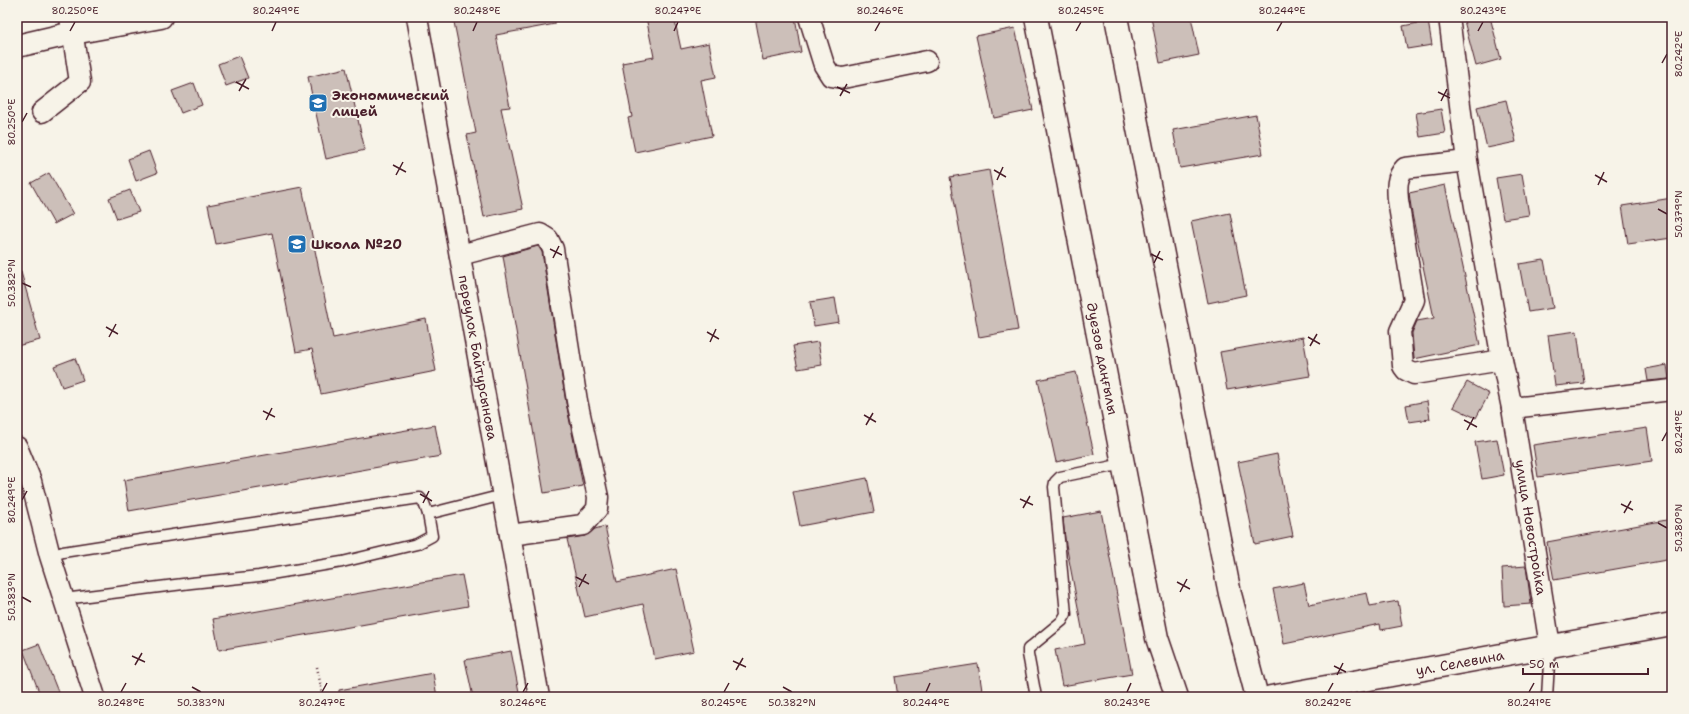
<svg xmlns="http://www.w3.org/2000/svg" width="1689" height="714" font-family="'Shantell Sans',sans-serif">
<rect width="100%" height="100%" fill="#f7f3e8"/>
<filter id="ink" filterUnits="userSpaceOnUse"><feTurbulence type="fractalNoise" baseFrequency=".025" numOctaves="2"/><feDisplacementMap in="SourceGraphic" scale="8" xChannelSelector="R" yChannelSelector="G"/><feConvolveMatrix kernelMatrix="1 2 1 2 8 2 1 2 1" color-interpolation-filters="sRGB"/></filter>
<g filter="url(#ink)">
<!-- building -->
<g fill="#ccbfb9" stroke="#4a1f2b">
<path d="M453 17H555V24L496 35 510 107 501 108 523 209 484 217 467 135 476 133Z"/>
<path d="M646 17H674L681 49 709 43 716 77 701 80 712 136 635 152 628 118 632 117 622 63 654 57Z"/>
<path d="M755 17H795L801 52 763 60Z"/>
<path d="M1151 17H1191L1199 55 1160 63Z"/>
<path d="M1463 17H1490L1501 59 1476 66Z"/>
<path d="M1428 21 1432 45 1407 49 1403 26Z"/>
<path d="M1015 28 1033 110 994 118 976 36Z"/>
<path d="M239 56 248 78 226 86 218 64Z"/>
<path d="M346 68 365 150 326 159 308 77Z"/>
<path d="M194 83 202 105 181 113 172 91Z"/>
<path d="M1506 100 1516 142 1487 148 1477 107Z"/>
<path d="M1441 109 1445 133 1420 137 1416 113Z"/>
<path d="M1256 115 1263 154 1180 168 1173 130Z"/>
<path d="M149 151 157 173 136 181 128 159Z"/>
<path d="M989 170 1018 330 979 337 950 177Z"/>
<path d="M49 173 73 214 54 224 31 183Z"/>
<path d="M1522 174 1529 215 1503 219 1496 178Z"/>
<path d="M1445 185 1480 345 1414 359 1412 333 1417 321 1434 318 1412 214 1409 193Z"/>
<path d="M302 187 333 338 426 319 436 371 321 394 312 349 296 352 272 233 216 244 208 205Z"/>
<path d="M130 190 139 212 117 219 109 198Z"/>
<path d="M1672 198V238L1628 244 1622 206Z"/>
<path d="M1230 213 1246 295 1208 303 1191 221Z"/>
<path d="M538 246 542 252 566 403 583 486 544 493 503 256Z"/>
<path d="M1544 260 1553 308 1528 312 1519 264Z"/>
<path d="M17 272H21L40 340 17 346Z"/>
<path d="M835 298 839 322 814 326 810 302Z"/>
<path d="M1577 331 1584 383 1555 386 1548 335Z"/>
<path d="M1303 337 1310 376 1227 390 1220 352Z"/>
<path d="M818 342 822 365 798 369 793 346Z"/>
<path d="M75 358 83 380 62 387 54 366Z"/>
<path d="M1667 365 1669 379 1648 381 1646 369Z"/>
<path d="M1076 372 1094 454 1056 462 1038 380Z"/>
<path d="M1467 382 1489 394 1476 418 1453 407Z"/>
<path d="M1427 401 1430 419 1409 422 1406 405Z"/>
<path d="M435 425 441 456 129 511 124 480Z"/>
<path d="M1647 428 1652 461 1538 477 1533 445Z"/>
<path d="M1497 439 1504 475 1482 479 1475 442Z"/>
<path d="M1277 454 1293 536 1255 544 1238 462Z"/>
<path d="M867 478 874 512 800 526 793 492Z"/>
<path d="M1101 511 1132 674 1062 686 1055 650 1085 644 1065 539 1063 518Z"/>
<path d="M1672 519V559L1554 580 1547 542Z"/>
<path d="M605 526 617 582 676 569 694 651 655 659 643 604 585 617 567 539 585 536 595 529Z"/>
<path d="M1526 566 1531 604 1504 606 1502 568Z"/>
<path d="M462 575 468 606 219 650 213 619Z"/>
<path d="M1304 583 1309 605 1367 593 1370 606 1398 601 1402 626 1381 630 1380 624 1284 644 1273 589Z"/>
<path d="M39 644 60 697H41L23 650Z"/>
<path d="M511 651 520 697H473L465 660Z"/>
<path d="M978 664 983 697H898L895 677Z"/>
<path d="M433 673 437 697H339V690Z"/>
</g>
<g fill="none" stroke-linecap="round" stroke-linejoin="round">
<!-- lane casing -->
<g stroke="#4a1f2b" stroke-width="13">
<g id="lane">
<path d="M50 556 63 552 172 535 420 498 424 503 428 514 503 495"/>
<path d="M64 599 191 583 259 576 342 562 417 544 432 536 428 514"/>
<path d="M1036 697 1028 654V649L1062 621 1066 614 1054 487 1055 482 1060 477 1123 464"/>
<path d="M1547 697 1550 646"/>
</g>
</g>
<!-- street casing -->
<g stroke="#4a1f2b" stroke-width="23">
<g id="street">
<path id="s1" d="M417 17 539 697"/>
<path d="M809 17 824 65 831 76 843 78 927 61"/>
<path id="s2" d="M1449 17 1467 161 1502 360 1512 408 1550 646"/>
<path d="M42 112 80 82 70 17"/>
<path d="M1467 161 1405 168C1396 177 1397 188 1398 200L1414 300 1400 331 1403 366 1406 370 1414 374 1502 360"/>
<path d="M460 255 540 234 548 239 553 249 577 401 598 497 597 509 583 525 510 535"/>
<path d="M1512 408 1672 390"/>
<path d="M17 447 31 481 50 556 95 697"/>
</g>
</g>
<!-- secondary casing -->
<g stroke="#4a1f2b" stroke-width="25">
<g id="secondary">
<path id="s3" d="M1036 17 1157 638 1177 697"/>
<path d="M1116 17 1230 594 1257 697"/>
<path d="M17 46 73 33 161 17"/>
<path id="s4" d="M1271 697 1672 624"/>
</g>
</g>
<!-- path -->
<path stroke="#4a1f2b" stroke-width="2.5" stroke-dasharray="1 3" stroke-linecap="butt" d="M317 667 323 697"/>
<!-- lane -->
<use href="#lane" stroke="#f7f3e8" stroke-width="10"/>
<!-- street -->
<use href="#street" stroke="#f7f3e8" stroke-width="20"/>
<!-- secondary -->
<use href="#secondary" stroke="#f7f3e8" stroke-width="22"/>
</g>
</g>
<!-- ticks -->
<path fill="none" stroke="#4a1f2b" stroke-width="1.5" d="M70 31 75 22M272 31 276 22M473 31 477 22M674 31 678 22M875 31 880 22M1076 31 1081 22M1277 31 1282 22M1478 31 1483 22M1662 63 1667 54M236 82 249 89M837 87 850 93M239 91 246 79M1438 92 1450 98M840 96 847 84M1441 101 1447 89M22 122 27 113M393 165 406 172M994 170 1006 177M396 175 403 162M1595 175 1607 182M997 180 1003 167M1598 185 1604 172M1658 209 1667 214M550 249 562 255M1151 254 1163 260M553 258 559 246M1154 263 1160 251M22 283 31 287M106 327 118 334M707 332 719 339M109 337 116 324M1308 337 1320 344M710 342 716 329M1310 346 1317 334M263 411 275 417M864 415 876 422M266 420 272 408M1464 420 1477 427M866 425 873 413M1467 430 1474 417M1662 441 1667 432M420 494 432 501M1020 499 1033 505M22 500 27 491M423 503 429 491M1621 504 1633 510M1023 508 1030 496M1624 513 1631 501M1658 523 1667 528M576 577 589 584M1177 582 1190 589M579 587 586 574M1180 592 1187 579M22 597 31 602M132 656 145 662M733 661 746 667M135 665 142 653M1334 666 1346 672M736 670 743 658M1337 675 1343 663M192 687 201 692M783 687 792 692M121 692 126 683M322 692 327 683M523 692 528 683M724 692 729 683M926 692 930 683M1127 692 1131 683M1328 692 1333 683M1529 692 1534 683"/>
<!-- icons -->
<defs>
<g id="school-square" transform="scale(1)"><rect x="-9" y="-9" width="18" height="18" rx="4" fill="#1f6fb2" stroke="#f7f3e8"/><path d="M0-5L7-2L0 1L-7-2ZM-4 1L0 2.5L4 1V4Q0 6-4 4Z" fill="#fff"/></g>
</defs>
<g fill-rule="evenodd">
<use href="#school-square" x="318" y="103"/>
<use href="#school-square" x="297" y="244"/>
</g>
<g text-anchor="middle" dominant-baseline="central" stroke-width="4" stroke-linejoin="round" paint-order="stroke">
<!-- poi labels -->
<g font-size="14" font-weight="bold" fill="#4a1f2b" stroke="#f7f3e8" text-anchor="start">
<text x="332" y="95">Экономический<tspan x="332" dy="16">лицей</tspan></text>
<text x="311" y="244">Школа №20</text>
</g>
<!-- street labels -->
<g font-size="14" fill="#4a1f2b" stroke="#f7f3e8">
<text stroke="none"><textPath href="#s1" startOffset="346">переулок Байтурсынова</textPath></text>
<text stroke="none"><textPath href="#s3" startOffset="348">Әуезов даңғылы</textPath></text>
<text stroke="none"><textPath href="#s2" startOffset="517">улица Новостройка</textPath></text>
<text stroke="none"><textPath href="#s4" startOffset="192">ул. Селевина</textPath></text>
</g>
</g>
<!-- margin -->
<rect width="1689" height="714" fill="none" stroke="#f7f3e8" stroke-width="44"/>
<!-- scale -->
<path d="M1523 668v6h125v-6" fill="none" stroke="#4a1f2b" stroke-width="2"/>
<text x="1529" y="668" font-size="12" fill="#4a1f2b" stroke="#f7f3e8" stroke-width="3" paint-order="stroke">50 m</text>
<rect x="22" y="22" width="1645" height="670" fill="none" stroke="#4a1f2b" stroke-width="1.5"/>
<g font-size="10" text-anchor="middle" fill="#4a1f2b">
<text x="75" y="14">80.250°E</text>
<text x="276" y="14">80.249°E</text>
<text x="477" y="14">80.248°E</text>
<text x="678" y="14">80.247°E</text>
<text x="880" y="14">80.246°E</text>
<text x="1081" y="14">80.245°E</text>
<text x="1282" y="14">80.244°E</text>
<text x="1483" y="14">80.243°E</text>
<text transform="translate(1678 54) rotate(-90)" y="4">80.242°E</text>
<text transform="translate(11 122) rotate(-90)" y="4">80.250°E</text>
<text transform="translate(1678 214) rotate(-90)" y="4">50.379°N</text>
<text transform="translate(11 283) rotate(-90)" y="4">50.382°N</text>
<text transform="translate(1678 432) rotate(-90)" y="4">80.241°E</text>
<text transform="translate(11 500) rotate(-90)" y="4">80.249°E</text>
<text transform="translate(1678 528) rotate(-90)" y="4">50.380°N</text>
<text transform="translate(11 597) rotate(-90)" y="4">50.383°N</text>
<text x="121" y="706">80.248°E</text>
<text x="201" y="706">50.383°N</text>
<text x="322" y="706">80.247°E</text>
<text x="523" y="706">80.246°E</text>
<text x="724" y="706">80.245°E</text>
<text x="792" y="706">50.382°N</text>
<text x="926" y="706">80.244°E</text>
<text x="1127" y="706">80.243°E</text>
<text x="1328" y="706">80.242°E</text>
<text x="1529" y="706">80.241°E</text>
</g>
</svg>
